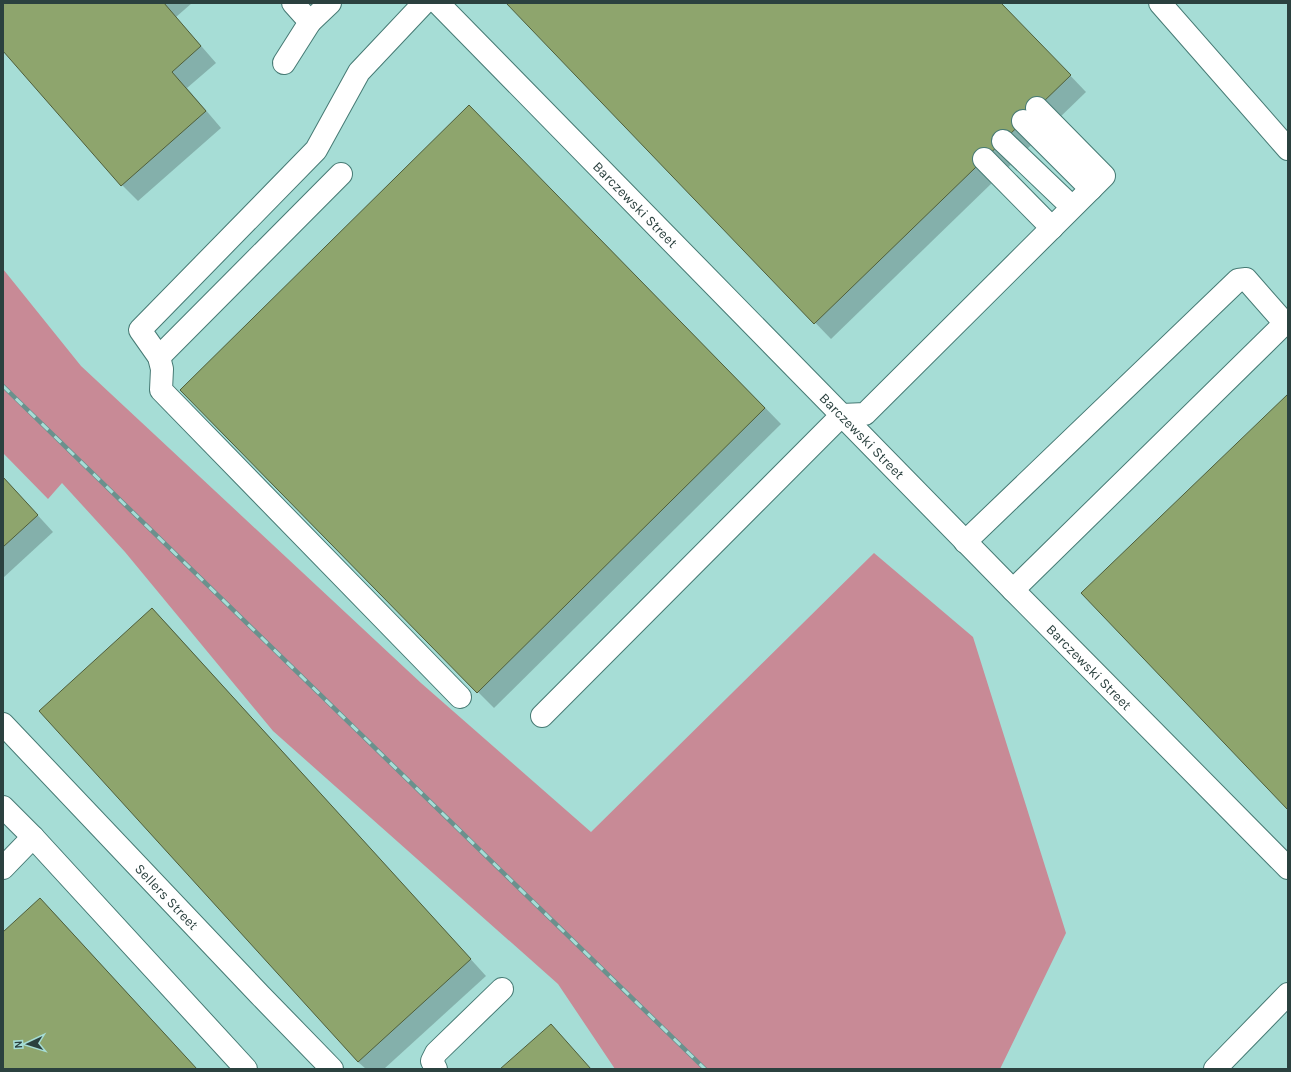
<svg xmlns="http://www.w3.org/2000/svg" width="1291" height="1072" font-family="Karla,sans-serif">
<rect width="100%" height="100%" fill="#a6ddd6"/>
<!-- green -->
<path fill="#c88a96" d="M3 269 81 366 421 683 591 832 874 553 973 637 1066 933 1000 1069H615L558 984 273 731 125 552 62 483 48 499 3 453Z"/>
<!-- shadow -->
<g fill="#0003">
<path d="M3 3H192L176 17 216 63 187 88 221 128 138 201 122 185 3 49Z"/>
<path d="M507 3H1001L1086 92 831 339Z"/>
<path d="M485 122 781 424 494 708 478 692Z"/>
<path d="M3 477 53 532 3 578Z"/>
<path d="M152 609 168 625 486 976 384 1069H366L358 1062Z"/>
<path d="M40 899 56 915 197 1069H3V933Z"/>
<path d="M551 1025 591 1069H501Z"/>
</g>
<!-- building -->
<g fill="#8ea56d" stroke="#4f5e3a">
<path d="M3 3H164L201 46 172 72 206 111 121 186 3 51Z"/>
<path d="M506 3H1001L1071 75 814 324Z"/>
<path d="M469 105 765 408 477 693 180 390Z"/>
<path d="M1288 394V810L1081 593Z"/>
<path d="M3 477 38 515 3 547Z"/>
<path d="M152 608 471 959 358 1062 39 711Z"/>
<path d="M40 898 197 1069H3V932Z"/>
<path d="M551 1024 591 1069H500Z"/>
</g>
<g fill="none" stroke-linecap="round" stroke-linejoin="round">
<!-- minor casing -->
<g stroke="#467a74" stroke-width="24">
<g id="minor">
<path d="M293 3 310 22 330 3"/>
<path d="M424 3 359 72 316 150 140 330 159 357 162 369 161 390 460 697"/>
<path id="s1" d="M438 3 1013 590 1288 868"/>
<path d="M1160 3 1288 149"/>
<path d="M284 63 310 22"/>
<path d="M1023 121 1091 189"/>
<path d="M1003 141 1072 207"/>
<path d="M984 159 1052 228"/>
<path d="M159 357 341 174"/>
<path d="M965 542 1238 280 1246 279 1282 320 1280 328 1013 590"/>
<path d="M542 716 842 415 865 414 1104 176 1037 108"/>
<path id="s2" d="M3 724 260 995 332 1069"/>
<path d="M3 807 33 837 246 1069"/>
<path d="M3 868 33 837"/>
<path d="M436 1069 432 1061 436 1053 502 989"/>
<path d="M1215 1069 1288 994"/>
</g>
</g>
<!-- minor -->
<use href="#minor" stroke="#fff" stroke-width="22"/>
<!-- rail casing -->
<g stroke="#6a918d" stroke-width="4.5">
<path id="rail" d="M3 386 705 1069"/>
</g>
<!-- rail -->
<use href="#rail" stroke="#a6ddd6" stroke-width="3" stroke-dasharray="9" stroke-linecap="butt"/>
</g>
<g text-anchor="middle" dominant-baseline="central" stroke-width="3" stroke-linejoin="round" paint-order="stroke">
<!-- street labels -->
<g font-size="14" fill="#2b413f" stroke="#a6ddd6">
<text stroke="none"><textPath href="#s1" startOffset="282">Barczewski Street</textPath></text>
<text stroke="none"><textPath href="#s1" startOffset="606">Barczewski Street</textPath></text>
<text stroke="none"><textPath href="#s1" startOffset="930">Barczewski Street</textPath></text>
<text stroke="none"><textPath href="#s2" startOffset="238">Sellers Street</textPath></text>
</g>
</g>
<!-- border -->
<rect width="1291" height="1072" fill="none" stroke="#2b413f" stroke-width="8"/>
<!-- north arrow -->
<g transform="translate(28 1044) rotate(266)" stroke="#a6ddd6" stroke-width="3" paint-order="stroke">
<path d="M0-3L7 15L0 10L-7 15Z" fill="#2b413f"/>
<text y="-6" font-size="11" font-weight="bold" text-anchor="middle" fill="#2b413f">N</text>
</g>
</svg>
